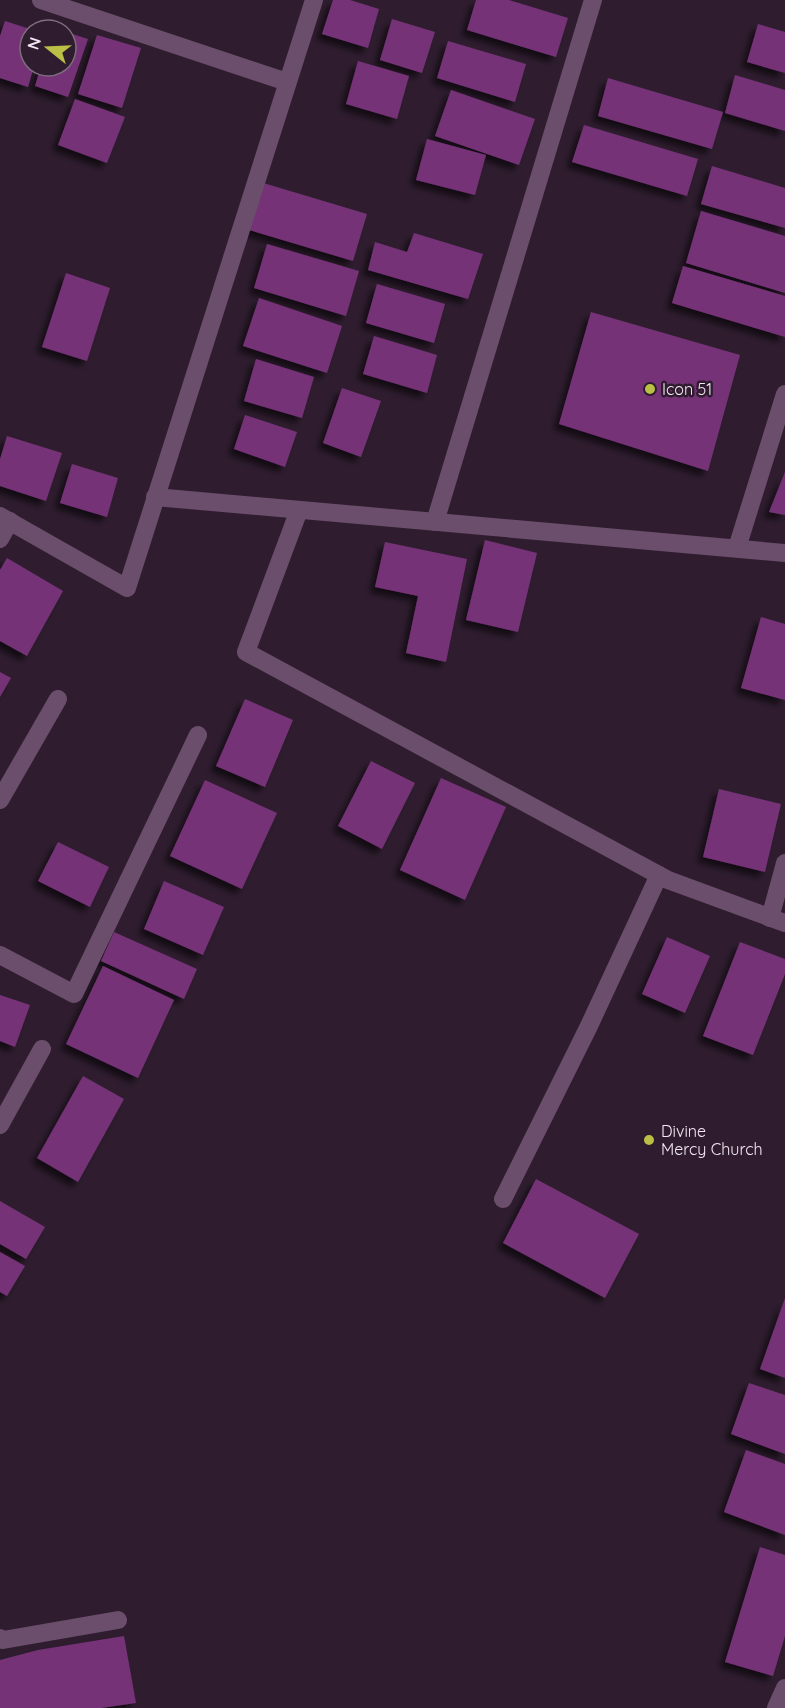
<svg xmlns="http://www.w3.org/2000/svg" width="785" height="1708" font-family="Quicksand,sans-serif">
<defs>
<filter id="shadow"><feDropShadow dx="-5.5" dy="5.5" stdDeviation="3" flood-color="#0009"/></filter>
</defs>
<rect width="100%" height="100%" fill="#2f1d2f"/>
<!-- building -->
<g fill="#743377" filter="url(#shadow)">
<path d="M333 0H350L379 9 368 48 322 34Z"/>
<path d="M476 0H509L568 18 556 57 467 30Z"/>
<path d="M392 19 435 32 422 73 380 60Z"/>
<path d="M5 21 30 29V66H34L28 87 0 78V36Z"/>
<path d="M758 24 785 32V73L747 62Z"/>
<path d="M66 32 88 39 68 97 35 86 41 66H66Z"/>
<path d="M97 35 141 48 122 108 78 94Z"/>
<path d="M448 41 526 64 515 102 437 78Z"/>
<path d="M358 61 409 76 397 119 346 104Z"/>
<path d="M735 75 785 90V131L725 113Z"/>
<path d="M608 78 723 112 712 149 598 116Z"/>
<path d="M451 90 535 119 519 165 435 136Z"/>
<path d="M75 99 125 117 107 163 58 145Z"/>
<path d="M584 125 698 159 687 196 572 162Z"/>
<path d="M427 139 486 155 475 195 416 180Z"/>
<path d="M712 166 785 188V228L701 204Z"/>
<path d="M260 182 367 214 353 261 246 229Z"/>
<path d="M701 211 785 236V293L686 263Z"/>
<path d="M414 233 483 254 468 299 368 270 375 242 407 252Z"/>
<path d="M267 244 359 271 346 316 254 288Z"/>
<path d="M683 266 785 296V337L672 303Z"/>
<path d="M66 273 110 288 87 361 42 347Z"/>
<path d="M377 284 445 304 434 343 366 323Z"/>
<path d="M259 298 342 326 327 373 243 346Z"/>
<path d="M591 312 740 355 708 471 559 424Z"/>
<path d="M374 336 437 355 427 393 363 374Z"/>
<path d="M256 359 314 377 302 418 244 401Z"/>
<path d="M342 388 381 401 361 457 323 443Z"/>
<path d="M245 415 297 432 285 467 234 449Z"/>
<path d="M7 436 62 453 46 501 0 486V459Z"/>
<path d="M72 464 118 478 107 517 60 503Z"/>
<path d="M785 472V515L769 512Z"/>
<path d="M485 540 537 553 518 632 466 620Z"/>
<path d="M385 542 467 559 446 662 406 653 418 596 375 587Z"/>
<path d="M7 558 63 591 27 656 0 641V570Z"/>
<path d="M761 617 785 624V700L741 688Z"/>
<path d="M0 672 11 678 0 697Z"/>
<path d="M245 699 293 720 265 787 216 766Z"/>
<path d="M371 761 415 783 382 849 338 826Z"/>
<path d="M441 778 506 807 465 900 400 870Z"/>
<path d="M205 780 277 813 242 889 170 856Z"/>
<path d="M719 789 781 804 765 872 703 857Z"/>
<path d="M58 842 109 867 90 907 38 881Z"/>
<path d="M164 881 224 907 203 955 144 929Z"/>
<path d="M114 932 197 969 184 999 101 961Z"/>
<path d="M667 937 710 956 685 1013 642 994Z"/>
<path d="M740 942 785 959V974L753 1055 703 1036Z"/>
<path d="M103 966 174 1000 138 1078 66 1044Z"/>
<path d="M0 995 30 1005 15 1047 0 1041Z"/>
<path d="M83 1076 124 1099 78 1182 37 1158Z"/>
<path d="M536 1179 639 1234 605 1298 503 1243Z"/>
<path d="M0 1201 45 1227 26 1259 0 1244Z"/>
<path d="M0 1252 25 1266 7 1296 0 1292Z"/>
<path d="M785 1298V1378L760 1369Z"/>
<path d="M749 1383 785 1395V1454L731 1434Z"/>
<path d="M746 1450 785 1464V1535L724 1512Z"/>
<path d="M760 1547 785 1555V1636L773 1676 725 1662Z"/>
<path d="M124 1636 136 1703 101 1708H0V1660L38 1650Z"/>
</g>
<g fill="none" stroke-linecap="round" stroke-linejoin="round">
<!-- service -->
<g stroke="#6b4e6c" stroke-width="18">
<path d="M0 1125 42 1049"/>
<path d="M503 1199 589 1026 659 875"/>
<path d="M0 1638 3 1640 118 1620"/>
<path d="M776 1708 785 1688"/>
</g>
<!-- minor -->
<g stroke="#6b4e6c" stroke-width="18">
<path d="M41 0 287 82"/>
<path d="M155 497 785 553"/>
<path d="M299 510 246 652 668 880 785 923"/>
<path d="M0 516 127 588 314 0"/>
<path d="M435 522 593 0"/>
<path d="M0 539 10 521"/>
<path d="M737 548 785 394"/>
<path d="M0 800 58 699"/>
<path d="M770 918 785 863"/>
<path d="M0 955 74 994 198 735"/>
</g>
</g>
<!-- markers -->
<g fill="#bac045" stroke="#2f1d2f" stroke-width="2">
<circle cx="650" cy="389" r="6"/>
<circle cx="649" cy="1140" r="6"/>
</g>
<g text-anchor="middle" dominant-baseline="central" stroke-width="5" stroke-linejoin="round" paint-order="stroke">
<!-- poi labels -->
<g font-size="16" fill="#f4e8f5" stroke="#2f1d2f" text-anchor="start">
<text x="662" y="389">Icon 51</text>
<text x="661" y="1131">Divine<tspan x="661" dy="18">Mercy Church</tspan></text>
</g>
</g>
<!-- north arrow -->
<g transform="translate(48 48) rotate(288)"><circle r="28" fill="#2f1d2f" stroke="#7e6e7e" stroke-width="1.5"/>
<path d="M0-4.5L10 22L0 15L-10 22Z" fill="#bac045"/>
<text y="-9" font-size="16" font-weight="bold" text-anchor="middle" fill="#f4e8f5">N</text>
</g>
</svg>
